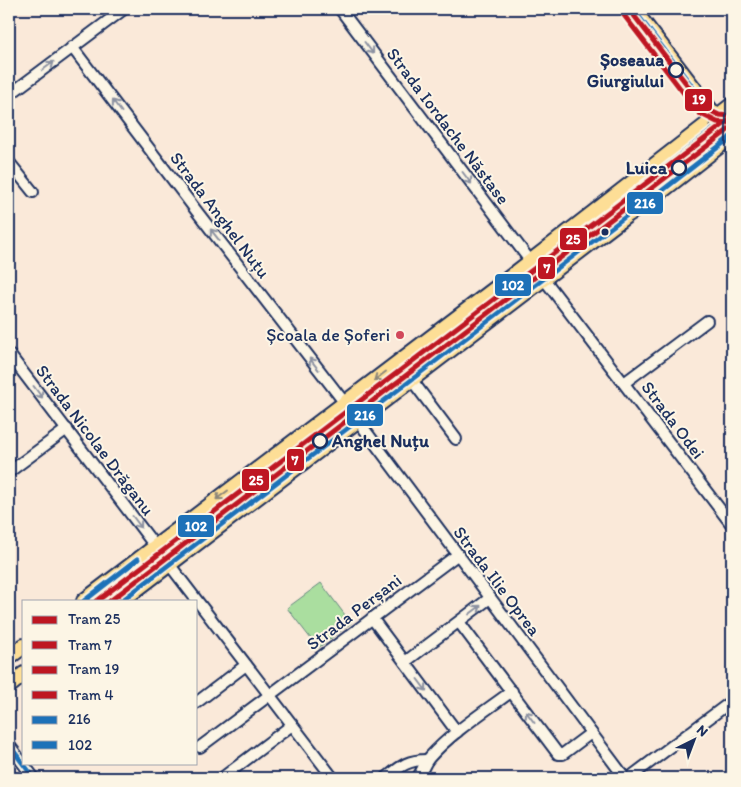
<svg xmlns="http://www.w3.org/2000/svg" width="741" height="787" font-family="Itim,sans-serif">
<rect width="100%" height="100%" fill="#fae9d9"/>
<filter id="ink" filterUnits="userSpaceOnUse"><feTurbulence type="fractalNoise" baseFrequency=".02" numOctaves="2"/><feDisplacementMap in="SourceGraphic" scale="10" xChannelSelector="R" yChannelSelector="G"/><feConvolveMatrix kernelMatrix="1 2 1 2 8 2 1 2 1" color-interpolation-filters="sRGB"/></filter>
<g filter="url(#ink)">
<!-- green -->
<path fill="#aade9f" stroke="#62867e" d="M321 583 351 623 318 648 287 608Z"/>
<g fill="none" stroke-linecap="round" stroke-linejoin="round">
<!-- minor casing -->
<g stroke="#1b2f5e" stroke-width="14">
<g id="minor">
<path d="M340 9 531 262"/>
<path d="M72 47 198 213 344 402 625 778"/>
<path d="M9 95 124 9"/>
<path d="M9 162 33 192"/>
<path d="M544 279 732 525"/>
<path d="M9 354 155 546"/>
<path d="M411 379 456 439"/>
<path d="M624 383 707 321"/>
<path d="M9 472 67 429"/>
<path d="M169 564 333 778"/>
<path d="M372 618 457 732"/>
<path d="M459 622 558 754H563L591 733"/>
<path d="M405 662 490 598"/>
<path d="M196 703 246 665"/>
<path d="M9 745 34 778"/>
<path d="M200 747 457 555"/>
<path d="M222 778 292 725"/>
<path d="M386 778C401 766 407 760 427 760"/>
<path d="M417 778C422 772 424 764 429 758 452 732 484 712 512 691"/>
<path d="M629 778 732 701"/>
</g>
</g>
<!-- major casing -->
<g stroke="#1b2f5e" stroke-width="18">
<g id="major">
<path d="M633 9 732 138"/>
<path d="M84 601 508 279 732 105"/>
<path d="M121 601 627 215 649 201 732 136"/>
<path d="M9 657 24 646"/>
<path d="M9 686 24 674"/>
</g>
</g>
<!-- minor -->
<use href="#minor" stroke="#fcf5e5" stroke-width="10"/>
<!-- major -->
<use href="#major" stroke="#fdde96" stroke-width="14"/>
<!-- tram -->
<path stroke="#1b2f5e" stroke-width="1" d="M692 156C706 140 715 127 709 105"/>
<!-- bus-1 casing -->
<g stroke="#fcf5e5" stroke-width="9">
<g id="bus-1">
<path d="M84 601 138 559"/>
<path d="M121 601 627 215 649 201 731 137 633 9"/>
<path d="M9 745 34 778"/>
</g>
</g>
<!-- bus-2 casing -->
<g stroke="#fcf5e5" stroke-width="9">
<path id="bus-2" d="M97 601 513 285 715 128 726 143"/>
</g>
<!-- bus-1 -->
<use href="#bus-1" stroke="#1d71b8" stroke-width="5"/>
<!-- bus-2 -->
<use href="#bus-2" stroke="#1d71b8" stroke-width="5"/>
<!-- tram-1 casing -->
<g stroke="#fcf5e5" stroke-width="9">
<path id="tram-1" d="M97 601 732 118"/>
</g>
<!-- tram-2 casing -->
<g stroke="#fcf5e5" stroke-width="9">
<path id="tram-2" d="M110 601 732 127"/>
</g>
<!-- tram-3 casing -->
<g stroke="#fcf5e5" stroke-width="9">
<path id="tram-3" d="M629 9 705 108 719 115 732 116"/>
</g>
<!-- tram-4 casing -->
<g stroke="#fcf5e5" stroke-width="9">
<path id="tram-4" d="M623 14 699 113 717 122 731 123"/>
</g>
<!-- tram-1 -->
<use href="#tram-1" stroke="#be1622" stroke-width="5"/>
<!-- tram-2 -->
<use href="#tram-2" stroke="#be1622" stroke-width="5"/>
<!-- tram-3 -->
<use href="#tram-3" stroke="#be1622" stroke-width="5"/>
<!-- tram-4 -->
<use href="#tram-4" stroke="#be1622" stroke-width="5"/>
</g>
<!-- one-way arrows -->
<defs><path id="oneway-shaft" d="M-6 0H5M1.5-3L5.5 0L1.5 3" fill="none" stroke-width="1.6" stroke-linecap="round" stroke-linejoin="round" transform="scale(1.25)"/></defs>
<g stroke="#8c92a2">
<use href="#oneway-shaft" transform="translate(369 48) rotate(53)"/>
<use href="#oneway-shaft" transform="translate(48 66) rotate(-37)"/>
<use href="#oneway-shaft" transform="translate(117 106) rotate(-127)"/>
<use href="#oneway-shaft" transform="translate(467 178) rotate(53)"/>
<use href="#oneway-shaft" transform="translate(215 235) rotate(-128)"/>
<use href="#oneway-shaft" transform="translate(314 364) rotate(-128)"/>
<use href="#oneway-shaft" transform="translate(38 392) rotate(53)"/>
<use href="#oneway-shaft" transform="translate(137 522) rotate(53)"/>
<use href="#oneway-shaft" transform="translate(475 610) rotate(-37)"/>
<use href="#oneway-shaft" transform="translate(422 685) rotate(53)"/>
<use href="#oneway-shaft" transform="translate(530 717) rotate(-127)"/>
</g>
<g stroke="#8c867a">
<use href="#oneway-shaft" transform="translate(380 376) rotate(143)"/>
<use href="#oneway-shaft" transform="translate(222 495) rotate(143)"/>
</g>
</g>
<!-- markers -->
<g fill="#fcf5e5" stroke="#1b2f5e" stroke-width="2.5">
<circle cx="676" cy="70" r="7"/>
<circle cx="679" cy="168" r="7"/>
<circle cx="320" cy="441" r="7"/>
</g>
<circle fill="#1b2f5e" stroke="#fcf5e5" stroke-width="2" cx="605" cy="232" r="4.5"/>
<circle fill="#d1495b" stroke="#fcf5e5" stroke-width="2" cx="400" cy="335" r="5"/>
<g text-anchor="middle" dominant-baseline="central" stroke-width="4" stroke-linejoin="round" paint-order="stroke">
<!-- stop labels -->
<g font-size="18" font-weight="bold" fill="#1b2f5e" stroke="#fcf5e5" text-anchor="end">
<text x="664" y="60">Șoseaua<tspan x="664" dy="21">Giurgiului</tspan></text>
<text x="667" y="168">Luica</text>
<text x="332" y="441" text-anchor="start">Anghel Nuțu</text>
</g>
<!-- street labels -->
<g font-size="18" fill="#1b2f5e" stroke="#fcf5e5">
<text transform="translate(448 126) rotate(53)">Strada Iordache Năstase</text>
<text transform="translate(220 215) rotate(53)">Strada Anghel Nuțu</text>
<text transform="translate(673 420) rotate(53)">Strada Odei</text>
<text transform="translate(95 440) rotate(53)">Strada Nicolae Drăganu</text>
<text transform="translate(497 581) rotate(53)">Strada Ilie Oprea</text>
<text transform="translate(354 612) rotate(-37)">Strada Perșani</text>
</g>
<!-- poi labels -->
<g font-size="18" fill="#1b2f5e" stroke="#fcf5e5" text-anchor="end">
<text x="390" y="335">Școala de Șoferi</text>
</g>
</g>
<g stroke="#fcf5e5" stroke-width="2">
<rect x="684" y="88" width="29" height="24" rx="5" fill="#be1622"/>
<rect x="626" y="191" width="38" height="24" rx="5" fill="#1d71b8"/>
<rect x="559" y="227" width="29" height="24" rx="5" fill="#be1622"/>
<rect x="537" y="256" width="19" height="24" rx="5" fill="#be1622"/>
<rect x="494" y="273" width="38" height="24" rx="5" fill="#1d71b8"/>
<rect x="346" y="403" width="38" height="24" rx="5" fill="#1d71b8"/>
<rect x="286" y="448" width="19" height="24" rx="5" fill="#be1622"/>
<rect x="241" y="468" width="29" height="24" rx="5" fill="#be1622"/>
<rect x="177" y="514" width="38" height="24" rx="5" fill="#1d71b8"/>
</g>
<g font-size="14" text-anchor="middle" font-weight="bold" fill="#fff">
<text x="699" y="104">19</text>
<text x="645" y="208">216</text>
<text x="573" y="244">25</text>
<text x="547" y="273">7</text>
<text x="513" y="290">102</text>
<text x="365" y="420">216</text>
<text x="295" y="465">7</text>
<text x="256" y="485">25</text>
<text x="196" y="531">102</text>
</g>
<!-- margin -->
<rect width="741" height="787" fill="none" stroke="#fcf5e5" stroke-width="30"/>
<rect x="15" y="15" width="711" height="757" fill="none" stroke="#1b2f5e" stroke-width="2" filter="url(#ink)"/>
<!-- legend -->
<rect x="22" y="600" width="175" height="165" fill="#fcf5e5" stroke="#a2a6af"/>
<rect x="32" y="616" width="25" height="8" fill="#be1622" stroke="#a2a6af"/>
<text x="68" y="624" font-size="15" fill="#1b2f5e">Tram 25</text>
<rect x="32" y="641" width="25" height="8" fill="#be1622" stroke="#a2a6af"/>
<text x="68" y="650" font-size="15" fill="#1b2f5e">Tram 7</text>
<rect x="32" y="666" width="25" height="8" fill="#be1622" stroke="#a2a6af"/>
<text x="68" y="674" font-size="15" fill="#1b2f5e">Tram 19</text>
<rect x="32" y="691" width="25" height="8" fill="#be1622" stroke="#a2a6af"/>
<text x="68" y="700" font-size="15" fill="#1b2f5e">Tram 4</text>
<rect x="32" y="716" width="25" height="8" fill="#1d71b8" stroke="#a2a6af"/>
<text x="68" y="724" font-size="15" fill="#1b2f5e">216</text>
<rect x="32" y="741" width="25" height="8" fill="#1d71b8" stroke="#a2a6af"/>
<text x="68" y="750" font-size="15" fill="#1b2f5e">102</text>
<!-- north arrow -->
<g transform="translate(694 740) rotate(42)" stroke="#fcf5e5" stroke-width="4" paint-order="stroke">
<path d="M0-4L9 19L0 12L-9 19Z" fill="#1b2f5e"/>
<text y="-8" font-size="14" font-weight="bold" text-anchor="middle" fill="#1b2f5e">N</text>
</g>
</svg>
